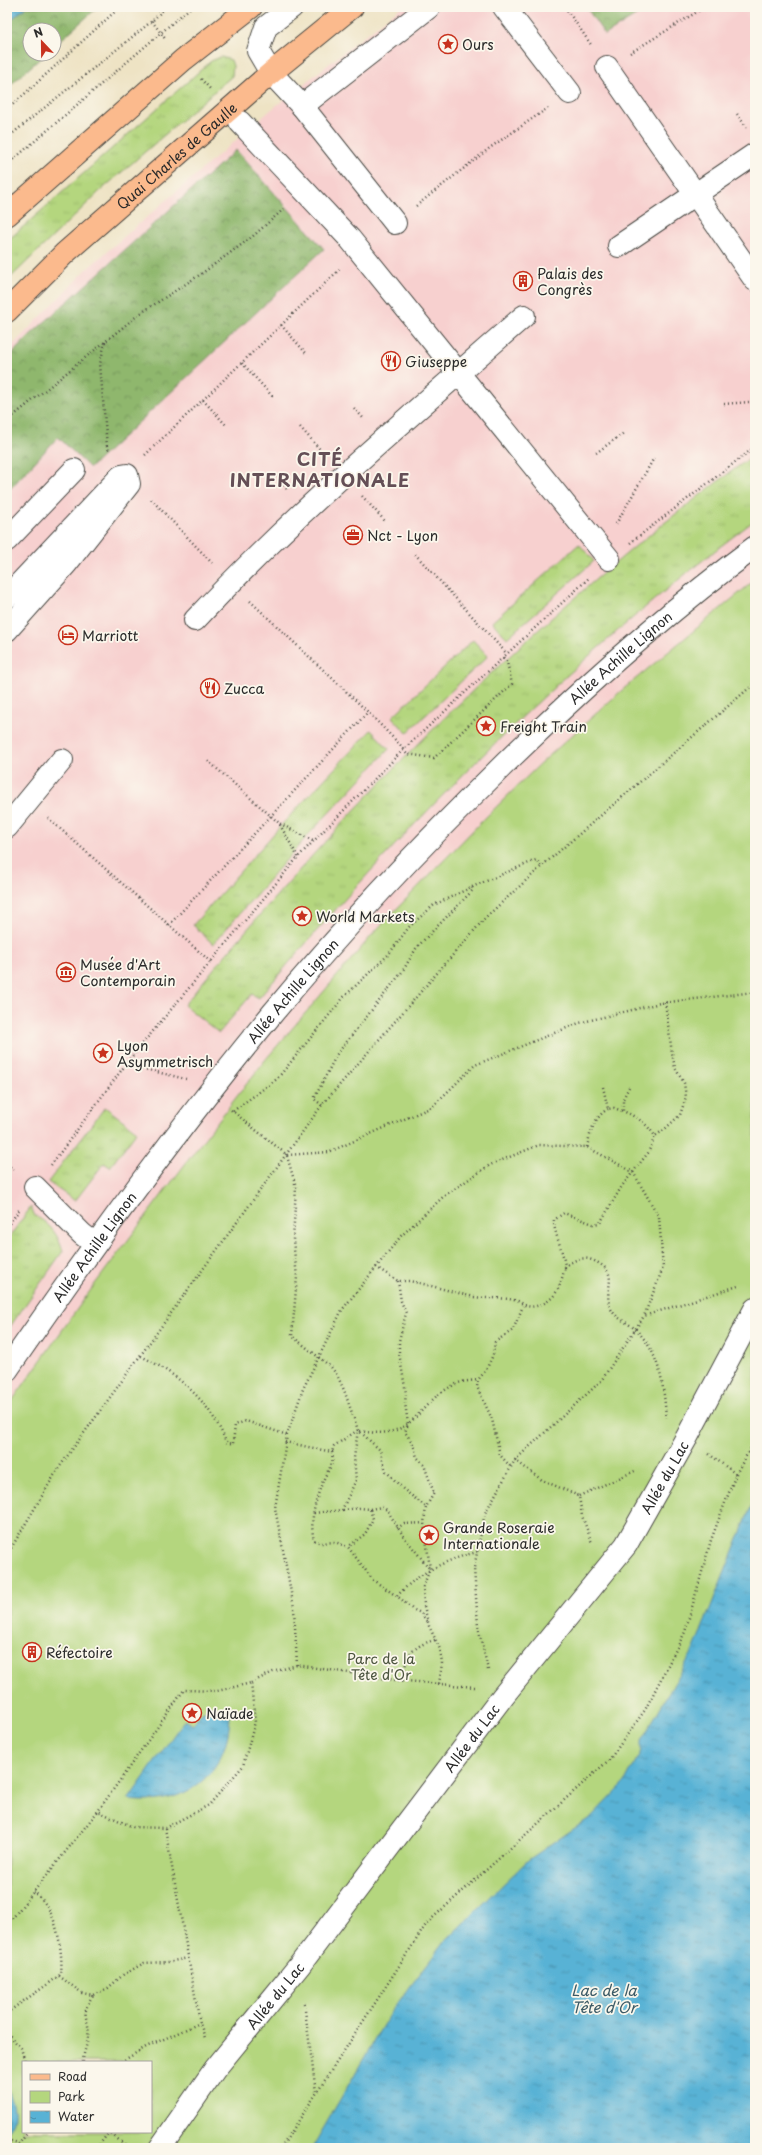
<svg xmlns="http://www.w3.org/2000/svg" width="762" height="2155" font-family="'Playpen Sans',sans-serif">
<defs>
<pattern id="grass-tufts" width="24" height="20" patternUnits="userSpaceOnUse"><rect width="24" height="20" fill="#b4d67e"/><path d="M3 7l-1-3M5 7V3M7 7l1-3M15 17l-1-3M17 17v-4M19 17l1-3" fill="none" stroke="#9bb86d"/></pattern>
<pattern id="forest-crowns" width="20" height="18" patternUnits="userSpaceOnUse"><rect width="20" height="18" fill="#8fb76d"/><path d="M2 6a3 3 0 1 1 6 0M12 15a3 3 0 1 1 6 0" fill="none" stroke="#75955a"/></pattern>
<pattern id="water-ripples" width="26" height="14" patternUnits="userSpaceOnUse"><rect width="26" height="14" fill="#58b2d5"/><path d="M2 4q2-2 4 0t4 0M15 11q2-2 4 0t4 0" fill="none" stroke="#4991ad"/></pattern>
</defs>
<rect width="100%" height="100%" fill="#fbf7ec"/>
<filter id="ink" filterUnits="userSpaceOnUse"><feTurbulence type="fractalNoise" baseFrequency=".025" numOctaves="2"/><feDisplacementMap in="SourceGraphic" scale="8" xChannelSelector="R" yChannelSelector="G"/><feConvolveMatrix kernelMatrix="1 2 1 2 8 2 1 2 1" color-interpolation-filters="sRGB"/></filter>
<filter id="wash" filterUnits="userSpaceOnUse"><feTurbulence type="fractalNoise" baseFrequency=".012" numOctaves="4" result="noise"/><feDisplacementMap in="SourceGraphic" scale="16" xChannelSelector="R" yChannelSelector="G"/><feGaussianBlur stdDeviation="0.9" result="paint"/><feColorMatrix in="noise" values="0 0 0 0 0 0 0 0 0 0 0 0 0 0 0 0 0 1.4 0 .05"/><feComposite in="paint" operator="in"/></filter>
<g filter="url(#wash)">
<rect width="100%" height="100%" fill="#eee3c4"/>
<!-- built -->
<path fill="#f7d0cf" d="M401 7H755V580L621 691 486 817 379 927 266 1059 207 1135 95 1284 7 1408V351L88 268 272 109Z"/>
<!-- grass -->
<g fill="url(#grass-tufts)" stroke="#708054">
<path d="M221 57 231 60 233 66 232 76 99 192 7 281V241L211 61Z"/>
<path d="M755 454V520C571 658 407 822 259 998L252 994 219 1033 184 1005C350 801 541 609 755 454Z"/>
<path d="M579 544 594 561 507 638 492 622Z"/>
<path d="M473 640 488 656 407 733 392 717Z"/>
<path d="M371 730 389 749 309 834 213 944 193 925 285 821Z"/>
<path d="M105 1107 137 1131 110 1167 104 1163 75 1201 48 1182Z"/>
<path d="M31 1207 35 1216C50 1223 59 1236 63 1251L7 1331V1240Z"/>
</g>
<!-- forest -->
<g fill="url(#forest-crowns)" stroke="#5d714c">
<path d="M26 7H98L54 46V30H30V54H45L7 88V23Z"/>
<path d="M586 7H639L642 12 605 35Z"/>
<path d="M236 150 324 249 90 468 58 437 7 492V359L29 336Z"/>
</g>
<!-- green -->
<path fill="#b4d67e" stroke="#708054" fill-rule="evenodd" d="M755 580V2148H7V1408L95 1284 207 1135 266 1059 379 927 486 817 539 765 621 691ZM23 2062H151V2132H23Z"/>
<!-- water -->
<g fill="url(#water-ripples)" stroke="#426e80">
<path d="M7 7H26L7 23Z"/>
<path d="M755 1497V2148H312L390 2013 444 1942 528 1860 591 1817 625 1782 641 1751V1741L693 1651Z"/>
<path d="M230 1708C232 1770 190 1808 128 1800L185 1719 193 1724 203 1711H220Z"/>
<path d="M7 2089C14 2103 19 2117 7 2131Z"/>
</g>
</g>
<g filter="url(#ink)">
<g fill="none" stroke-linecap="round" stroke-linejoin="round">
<!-- minor casing -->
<g stroke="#484742" stroke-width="24">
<g id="minor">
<path d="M292 7 266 27 258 51 271 73 302 106 395 223"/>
<path d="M504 7 570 93"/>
<path d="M607 67 755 280"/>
<path d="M302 106 429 7"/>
<path d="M240 122 350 239 609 559"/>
<path d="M619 246 755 154"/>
<path d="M7 540 74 470"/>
<path d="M7 597 121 476 127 475 129 484 66 564 7 630"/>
<path d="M195 620C297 511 411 415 524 316"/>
<path d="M7 827 62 760"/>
<path d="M35 1187 82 1234 95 1244"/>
<path id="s1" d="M7 1370C91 1248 178 1128 272 1014 349 921 434 832 521 748 595 677 672 608 755 547"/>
<path id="s2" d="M160 2148 215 2069 299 1966 503 1696 626 1545 687 1437 755 1309"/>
</g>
</g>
<!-- major casing -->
<g stroke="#484742" stroke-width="24">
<g id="major">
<path d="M7 215 183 60 251 7"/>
<path id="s3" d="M7 311 65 253 271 73 352 7"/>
</g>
</g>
<!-- path -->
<g stroke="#484742" stroke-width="2.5" stroke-dasharray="1 3" stroke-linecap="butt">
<path d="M565 7 592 46"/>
<path d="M152 21 166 40"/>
<path d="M630 53 705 7"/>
<path d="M201 79 211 90"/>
<path d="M7 110 120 7"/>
<path d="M737 114 747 128"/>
<path d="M7 138 152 21 166 7"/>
<path d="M7 165 191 7"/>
<path d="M416 206 491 147 548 108"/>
<path d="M281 325 306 353"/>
<path d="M105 342 100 364 107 447 110 452"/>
<path d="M242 363 273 397"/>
<path d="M203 400 227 426"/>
<path d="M724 404 749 402 755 398"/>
<path d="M354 408 364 419"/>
<path d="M7 421 138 315 201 274 252 237 285 208"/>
<path d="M300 427 325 455"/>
<path d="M596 453 625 432"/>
<path d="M145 455 340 269"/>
<path d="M276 476 285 486 287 490"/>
<path d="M362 496 385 521"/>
<path d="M151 499 212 563"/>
<path d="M616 524 654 458"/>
<path d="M630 543 755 447"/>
<path d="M415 554 507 654"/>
<path d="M250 601 368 712 404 749"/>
<path d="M403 750 407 754 434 758 512 684 507 662 503 657"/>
<path d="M208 761 279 823"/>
<path d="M48 818 211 962"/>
<path d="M298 857 279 823 313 841"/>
<path d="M472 887 536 860 542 866"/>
<path d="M169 925 368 712"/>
<path d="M665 1002 672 1053 675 1068 684 1083 686 1097 680 1115 664 1130 655 1136 648 1153 622 1186 600 1223 593 1224 564 1213 554 1220C553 1231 564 1252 565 1267 573 1260 582 1256 592 1260 624 1273 601 1289 611 1309 616 1319 628 1322 636 1330 660 1353 664 1386 666 1418"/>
<path d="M129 1060 140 1068 186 1079"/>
<path d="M603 1087 608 1109 614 1108 622 1111"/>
<path d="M629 1087 623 1099V1111C637 1117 646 1123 655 1136"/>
<path d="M231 1110 287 1155 329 1152 432 1107 475 1065 579 1023 660 1003 755 992"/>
<path d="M233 1111 277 1079 344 997 389 954 409 927 434 905 472 887 473 890 417 947 402 972 337 1054 314 1099 322 1105"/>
<path d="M587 1147C590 1133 594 1117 608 1109"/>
<path d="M287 1156 296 1187 293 1240 297 1277 292 1336 331 1367 337 1375 344 1390 358 1430 380 1450 386 1471 403 1489 426 1507"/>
<path d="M7 1164 14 1170"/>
<path d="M51 1165 129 1060 298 857 403 750 590 577"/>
<path d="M7 1227 19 1210"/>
<path d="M376 1267 398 1281H409C431 1285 452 1292 474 1297 487 1299 501 1297 514 1300 525 1302 525 1311 542 1304 558 1298 561 1282 565 1267"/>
<path d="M398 1281 401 1301 406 1313 399 1341V1353L406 1393 405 1403 408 1424 405 1432 413 1444 417 1457 424 1465 434 1493 426 1507 424 1523 430 1569 423 1587 424 1606 429 1626 440 1649 442 1663 439 1684"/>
<path d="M141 1356C179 1375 210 1401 226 1442L233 1444 235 1425 246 1421 287 1435"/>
<path d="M360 1431C418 1441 413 1405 454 1385 460 1381 470 1381 478 1380"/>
<path d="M285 1442 332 1452C334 1467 328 1468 323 1481 316 1498 309 1522 314 1540L321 1543 335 1542 348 1547 373 1580 401 1599 412 1609 421 1613 427 1622"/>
<path d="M709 1454 736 1474"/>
<path d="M515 1460 542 1480 579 1496 582 1516 592 1543"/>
<path d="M510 1466 500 1455 492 1419 477 1387 478 1380 486 1370 493 1355 495 1342 513 1330 523 1306"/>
<path d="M579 1496 637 1470"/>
<path d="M370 1509 382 1507 387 1510 404 1537 430 1569"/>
<path d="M343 1510 359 1508 370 1509 373 1519 365 1534 348 1547"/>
<path d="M314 1513 342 1510 356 1480 354 1458 358 1430 334 1446 332 1452"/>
<path d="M397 1528 404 1524 424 1523"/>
<path d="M7 1555 58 1469 322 1105 486 917 542 866 755 683"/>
<path d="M397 1596C419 1572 446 1560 477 1552"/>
<path d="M297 1665 294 1608 275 1508 287 1435 303 1389 342 1310 401 1236 444 1196 490 1165 539 1145 587 1147 633 1172 659 1217 663 1268 644 1316 738 1286"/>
<path d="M488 1670 478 1626 474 1568 485 1513 515 1460 601 1381 644 1316"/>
<path d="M403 1681C405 1657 411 1646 435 1640"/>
<path d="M251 1683 273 1672 297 1665 395 1680 475 1687"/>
<path d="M165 1828 200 2023 205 2038"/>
<path d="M7 1925 98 1811 184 1690 217 1691 251 1683 255 1722 243 1766 209 1805 165 1828 133 1827 98 1811"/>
<path d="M59 1976 82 1993 93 1995 108 1988 123 1975 144 1963 168 1962 188 1958"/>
<path d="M304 2003 316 2092"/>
<path d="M7 2013C25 1999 44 1988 61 1974 63 1955 58 1921 46 1905 43 1900 38 1895 33 1891"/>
<path d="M7 2033 21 2048 25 2062"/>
<path d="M83 2062C83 2053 87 2046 88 2037 91 2017 78 2019 93 1995"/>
<path d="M121 2062 146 2047 200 2023"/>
<path d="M108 2132 130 2148"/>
<path d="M7 2140 19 2143"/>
<path d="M16 2148 28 2132"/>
<path d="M97 2148 109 2132"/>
<path d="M281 2148 427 1923 609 1760 645 1710 685 1632 711 1540 736 1474 755 1440"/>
</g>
<!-- minor -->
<use href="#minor" stroke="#fff" stroke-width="22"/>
<!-- major -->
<use href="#major" stroke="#fbba8d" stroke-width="22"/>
</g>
</g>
<!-- icons -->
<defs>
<g id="sight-ring" transform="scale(1)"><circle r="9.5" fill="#fbf7ec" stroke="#c8321e" stroke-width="1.5"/><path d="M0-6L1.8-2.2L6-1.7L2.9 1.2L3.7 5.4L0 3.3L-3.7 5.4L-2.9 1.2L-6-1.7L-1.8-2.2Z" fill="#c8321e"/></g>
<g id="building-ring" transform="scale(1)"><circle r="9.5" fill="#fbf7ec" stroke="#c8321e" stroke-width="1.5"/><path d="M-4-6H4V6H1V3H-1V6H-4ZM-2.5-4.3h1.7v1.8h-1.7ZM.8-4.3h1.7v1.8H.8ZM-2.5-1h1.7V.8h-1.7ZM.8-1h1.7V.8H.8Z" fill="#c8321e"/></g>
<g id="restaurant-ring" transform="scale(1)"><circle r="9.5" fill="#fbf7ec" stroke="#c8321e" stroke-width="1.5"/><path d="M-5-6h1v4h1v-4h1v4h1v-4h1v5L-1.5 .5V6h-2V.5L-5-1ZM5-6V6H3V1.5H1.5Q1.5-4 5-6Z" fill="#c8321e"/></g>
<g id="office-ring" transform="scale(1)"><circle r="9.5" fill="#fbf7ec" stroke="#c8321e" stroke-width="1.5"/><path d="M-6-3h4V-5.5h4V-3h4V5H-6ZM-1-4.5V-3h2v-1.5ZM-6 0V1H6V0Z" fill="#c8321e"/></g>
<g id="hotel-ring" transform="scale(1)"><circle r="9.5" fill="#fbf7ec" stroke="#c8321e" stroke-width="1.5"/><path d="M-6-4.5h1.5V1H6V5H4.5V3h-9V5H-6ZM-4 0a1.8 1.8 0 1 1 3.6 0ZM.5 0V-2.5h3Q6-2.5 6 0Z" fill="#c8321e"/></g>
<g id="museum-ring" transform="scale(1)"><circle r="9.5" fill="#fbf7ec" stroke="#c8321e" stroke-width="1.5"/><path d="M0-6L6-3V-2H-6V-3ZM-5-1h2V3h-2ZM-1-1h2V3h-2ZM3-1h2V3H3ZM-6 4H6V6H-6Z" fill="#c8321e"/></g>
</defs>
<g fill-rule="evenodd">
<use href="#sight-ring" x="448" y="44"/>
<use href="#building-ring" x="523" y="281"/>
<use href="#restaurant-ring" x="391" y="361"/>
<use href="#office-ring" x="353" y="535"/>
<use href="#hotel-ring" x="68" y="635"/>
<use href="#restaurant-ring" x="210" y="688"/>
<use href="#sight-ring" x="486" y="726"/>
<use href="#sight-ring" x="302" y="916"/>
<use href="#museum-ring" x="66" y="972"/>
<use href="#sight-ring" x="103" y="1053"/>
<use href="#sight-ring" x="429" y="1535"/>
<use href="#building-ring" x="32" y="1652"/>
<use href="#sight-ring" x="192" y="1713"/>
</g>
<g text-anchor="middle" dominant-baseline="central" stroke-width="3.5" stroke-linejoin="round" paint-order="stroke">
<!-- poi labels -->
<g font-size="14" fill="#2b2b2b" stroke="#fbf7ec" text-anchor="start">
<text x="462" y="44">Ours</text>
<text x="537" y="273">Palais des<tspan x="537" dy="16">Congrès</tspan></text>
<text x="405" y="361">Giuseppe</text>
<text x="367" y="535">Nct - Lyon</text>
<text x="82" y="635">Marriott</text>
<text x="224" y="688">Zucca</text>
<text x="500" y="726">Freight Train</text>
<text x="316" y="916">World Markets</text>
<text x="80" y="964">Musée d'Art<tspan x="80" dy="16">Contemporain</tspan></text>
<text x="117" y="1045">Lyon<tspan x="117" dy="16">Asymmetrisch</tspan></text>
<text x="443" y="1527">Grande Roseraie<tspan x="443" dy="16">Internationale</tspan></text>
<text x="46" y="1652">Réfectoire</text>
<text x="206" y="1713">Naïade</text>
</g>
<!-- street labels -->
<g font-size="14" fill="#2b2b2b" stroke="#fbf7ec">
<text stroke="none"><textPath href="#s3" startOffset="230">Quai Charles de Gaulle</textPath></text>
<text stroke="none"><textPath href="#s1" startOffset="943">Allée Achille Lignon</textPath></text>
<text stroke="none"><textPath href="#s1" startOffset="475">Allée Achille Lignon</textPath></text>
<text stroke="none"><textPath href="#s1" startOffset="151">Allée Achille Lignon</textPath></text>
<text stroke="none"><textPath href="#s2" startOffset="840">Allée du Lac</textPath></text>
<text stroke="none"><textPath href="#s2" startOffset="515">Allée du Lac</textPath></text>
<text stroke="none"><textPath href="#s2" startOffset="191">Allée du Lac</textPath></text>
</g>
<!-- park labels -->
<g font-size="14" fill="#4d5640" stroke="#fbf7ec">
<text x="381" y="1658">Parc de la<tspan x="381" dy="16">Tête d'Or</tspan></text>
</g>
<!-- water labels -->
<g font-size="15" font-style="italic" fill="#3b5a66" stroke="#fbf7ec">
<text x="604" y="1989">Lac de la<tspan x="604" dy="17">Tête d'Or</tspan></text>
</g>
<!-- district labels -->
<g font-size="18" font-weight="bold" letter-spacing="1" fill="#644f56" stroke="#fbf7ec">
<text x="320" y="458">CITÉ<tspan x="320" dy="21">INTERNATIONALE</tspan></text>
</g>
</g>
<!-- margin -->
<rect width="762" height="2155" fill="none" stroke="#fbf7ec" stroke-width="24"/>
<!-- legend -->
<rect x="22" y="2061" width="130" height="72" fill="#fbf7ec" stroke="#a8a59f"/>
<rect x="30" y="2074" width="20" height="6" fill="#fbba8d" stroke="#a8a59f"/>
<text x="58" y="2081" font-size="12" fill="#2b2b2b">Road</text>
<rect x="30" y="2091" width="20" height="12" fill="#b4d67e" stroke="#a8a59f"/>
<text x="58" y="2101" font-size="12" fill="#2b2b2b">Park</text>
<rect x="30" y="2111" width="20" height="12" fill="url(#water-ripples)" stroke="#a8a59f"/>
<text x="58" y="2121" font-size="12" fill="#2b2b2b">Water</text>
<!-- north arrow -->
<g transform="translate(42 42) rotate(338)"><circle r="19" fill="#fbf7ec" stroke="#a8a59f"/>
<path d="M0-3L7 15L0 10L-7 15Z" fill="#c8321e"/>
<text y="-6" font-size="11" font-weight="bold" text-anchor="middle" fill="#2b2b2b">N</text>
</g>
</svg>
